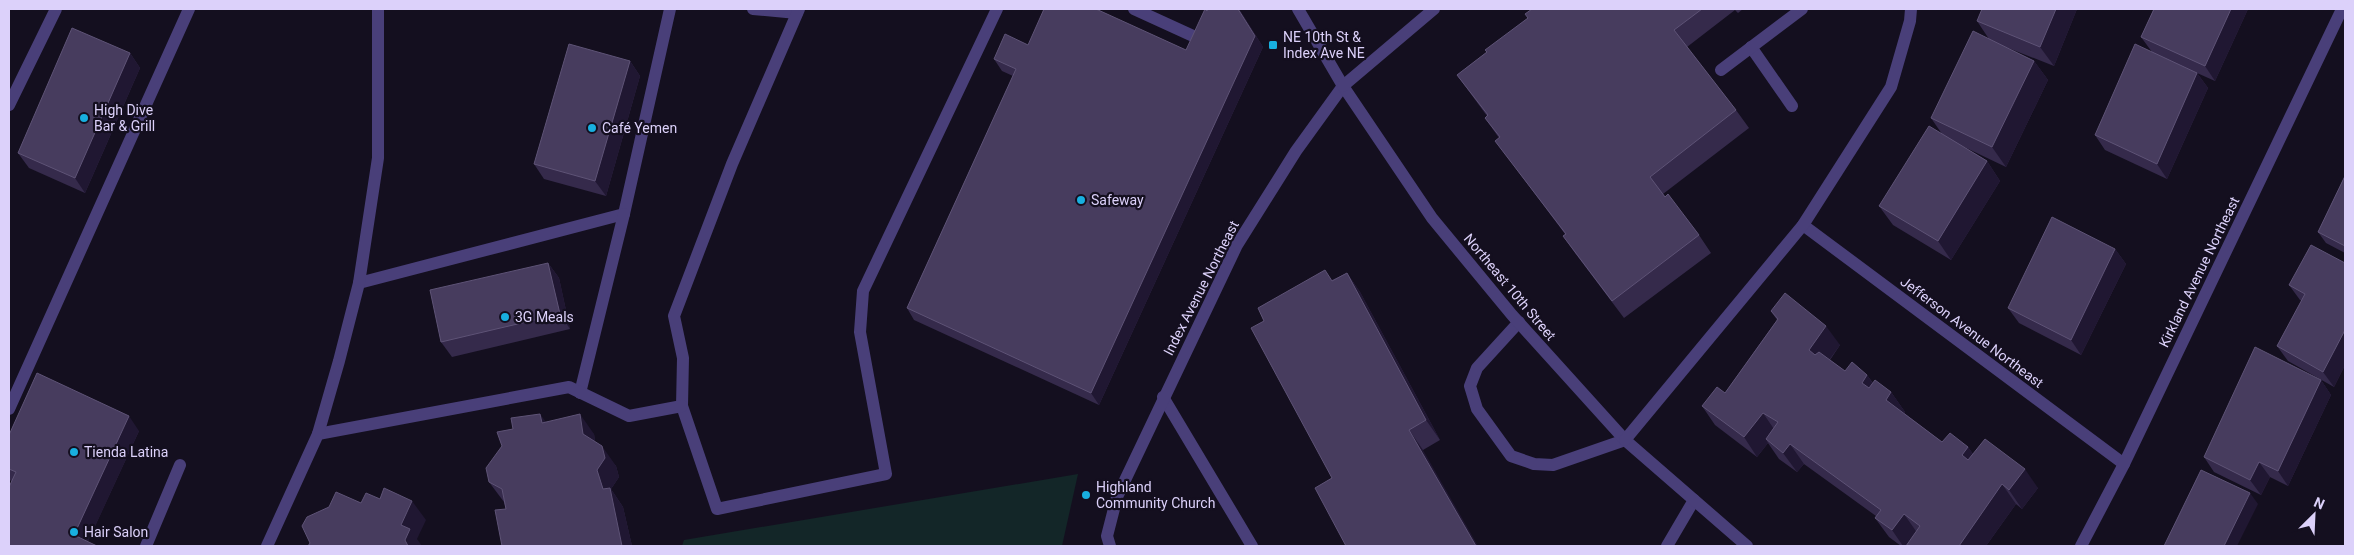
<svg xmlns="http://www.w3.org/2000/svg" width="2354" height="555" font-family="Roboto,sans-serif">
<rect width="100%" height="100%" fill="#140f1f"/>
<!-- green -->
<path fill="#132628" d="M1078 474 1062 546H682L684 540Z"/>
<g fill="none" stroke-linecap="round" stroke-linejoin="round">
<!-- lane -->
<g stroke="#493f79" stroke-width="12">
<path d="M753 9 797 13"/>
<path d="M799 9 732 164 674 316 683 358 682 406 717 509 886 474 860 332 863 291 997 9"/>
<path d="M1134 9 1204 41"/>
<path d="M1751 47 1792 106"/>
<path d="M1721 70 1802 9"/>
<path d="M9 105 56 9"/>
<path d="M1803 225 2124 464"/>
<path d="M359 283 624 214 670 9"/>
<path d="M1519 322 1477 368 1470 386 1477 409 1511 456 1534 464 1553 465 1625 440"/>
<path d="M580 393 624 214"/>
<path d="M1163 397 1252 546"/>
<path d="M9 409 189 9"/>
<path d="M318 434 569 387 629 416 682 406"/>
<path d="M146 546 180 465"/>
<path d="M1110 546 1107 536 1117 497 1237 245 1296 151 1343 86"/>
<path d="M1667 546 1694 500"/>
</g>
<!-- street -->
<g stroke="#493f79" stroke-width="12">
<path d="M1298 9 1343 86 1432 218 1512 315 1625 440 1747 546"/>
<path d="M1343 86 1434 9"/>
<path d="M1625 440 1803 225 1891 87 1910 21 1911 9"/>
<path d="M267 546 318 434 339 361 359 283 378 158V9"/>
<path d="M2081 546 2124 464 2342 9"/>
</g>
</g>
<!-- wall -->
<g fill="#352a4b">
<path d="M1208 9H1239L1263 47 1099 405 914 320 907 308 1013 76 1002 71 994 59 1028 45 1186 50Z"/>
<path d="M1532 9H1743L1738 13 1735 10 1687 47 1736 110 1749 128 1663 194 1699 235 1711 253 1624 318 1575 253 1563 236 1565 234 1508 158 1495 141 1499 138 1485 118 1487 116 1457 75 1487 52 1528 18Z"/>
<path d="M2077 9 2054 66 2003 46 2034 61 2048 80 2006 167 1960 145 1987 161 2000 181 1951 260 1893 225 1879 206 1942 134 1931 118 1989 39 1977 21Z"/>
<path d="M2154 9H2248L2215 81 2197 73 2208 88 2167 179 2105 150 2095 135 2152 52 2141 37Z"/>
<path d="M130 53 140 68 85 193 29 168 18 153Z"/>
<path d="M630 61 640 76 606 196 544 179 534 164Z"/>
<path d="M2345 176V253L2326 243 2318 232Z"/>
<path d="M2115 249 2126 264 2081 355 2019 323 2008 308Z"/>
<path d="M548 263 559 278 570 329 452 357 441 342Z"/>
<path d="M2345 263V365L2334 387 2288 361 2277 346 2302 301 2300 300 2289 285Z"/>
<path d="M1347 273 1360 292 1440 440 1423 450 1332 478V280Z"/>
<path d="M1771 311 1840 345 1830 360 1845 371 1867 375 1873 383 1891 392 1905 412 1904 413 1942 442 1968 447 1973 454 2038 488 2022 509 2016 504 1986 546H1901L1889 537 1875 518 1876 516 1804 464 1797 472 1779 459 1768 443 1757 457 1715 425 1702 406 1725 393 1777 320Z"/>
<path d="M2321 380 2331 395 2288 486 2270 477 2261 495 2214 472 2204 457Z"/>
<path d="M546 422 594 434 595 442 616 466 619 477 611 489 623 507 632 546H502L506 509 504 502 489 482 502 446 513 429Z"/>
<path d="M139 431 88 541 12 481 9 480V435Z"/>
</g>
<!-- shaded-wall -->
<g fill="#201732">
<path d="M1238 9H1239L1263 47 1099 405 1091 393Z"/>
<path d="M2056 9H2077L2054 66 2040 47Z"/>
<path d="M2231 9H2248L2215 81 2205 66Z"/>
<path d="M130 53 140 68 85 193 75 178Z"/>
<path d="M630 61 640 76 606 196 595 181Z"/>
<path d="M2034 61 2048 80 2006 167 1992 147Z"/>
<path d="M2197 73 2208 88 2167 179 2157 164Z"/>
<path d="M1987 161 2000 181 1951 260 1938 241Z"/>
<path d="M2115 249 2126 264 2081 355 2071 340Z"/>
<path d="M548 263 559 278 570 329 560 314Z"/>
<path d="M1347 273 1360 292 1440 440 1426 420Z"/>
<path d="M1826 326 1840 345 1822 370 1809 350Z"/>
<path d="M2345 330V365L2334 387 2323 372Z"/>
<path d="M1867 375 1881 395 1875 402 1862 383Z"/>
<path d="M2321 380 2331 395 2288 486 2278 471Z"/>
<path d="M1891 392 1905 412 1900 420 1886 400Z"/>
<path d="M1763 413 1776 432 1766 439 1768 443 1757 457 1744 437Z"/>
<path d="M540 414 554 433 542 423Z"/>
<path d="M580 414 594 434 597 454 583 434Z"/>
<path d="M129 416 139 431 86 546 74 535Z"/>
<path d="M1409 430 1423 450 1478 546H1476Z"/>
<path d="M1790 444 1804 464 1797 472 1783 453Z"/>
<path d="M602 446 616 466 619 477 611 489 623 507 632 546H622L597 470Z"/>
<path d="M1968 447 1981 466 1975 475 1962 455Z"/>
<path d="M2259 462 2270 477 2261 495 2250 480Z"/>
<path d="M2025 469 2038 488 2022 509 2009 490Z"/>
<path d="M2002 484 2016 504 1986 546H1959Z"/>
<path d="M2250 493 2258 504 2237 546H2224Z"/>
<path d="M412 501 426 520 417 539 422 546H408L401 525Z"/>
<path d="M1904 514 1918 534 1908 546H1903L1892 530Z"/>
</g>
<!-- building -->
<g fill="#473c5e" stroke="#5e5376">
<path d="M1044 9H1096L1186 50 1205 9 1207 11 1208 9H1238L1255 36 1091 393 907 308 1016 69 994 59 1005 34 1028 45Z"/>
<path d="M1532 9H1702L1674 30 1736 110 1650 177 1665 197 1668 194 1699 235 1612 301 1563 236 1566 234 1495 141 1500 137 1485 118 1488 115 1457 75 1487 52 1485 50 1528 18 1525 14Z"/>
<path d="M1982 9H2056L2040 47 1977 21Z"/>
<path d="M2154 9H2231L2205 66 2141 37Z"/>
<path d="M72 28 130 53 75 178 18 153Z"/>
<path d="M1973 31 2034 61 1992 147 1931 118Z"/>
<path d="M569 44 630 61 595 181 534 164Z"/>
<path d="M2135 44 2197 73 2157 164 2095 135Z"/>
<path d="M1929 126 1987 161 1938 241 1879 206Z"/>
<path d="M2345 176V246L2318 232Z"/>
<path d="M2052 217 2115 249 2071 340 2008 308Z"/>
<path d="M2311 245 2345 263V330L2323 372 2277 346 2305 294 2289 285Z"/>
<path d="M548 263 560 314 441 342 430 290Z"/>
<path d="M1325 270 1332 281 1347 273 1426 420 1409 430 1476 546H1346L1315 488 1332 478 1251 328 1264 321 1258 308Z"/>
<path d="M1785 293 1826 326 1809 350 1815 355 1819 352 1845 371 1852 362 1867 375 1862 383 1869 388 1875 380 1891 392 1886 400 1942 442 1950 433 1968 447 1962 455 1968 460 1985 439 2025 469 2009 490 2002 484 1959 546H1906L1920 526 1904 514 1892 530 1875 518 1881 510 1790 444 1783 453 1766 439 1778 422 1763 413 1744 437 1702 406 1717 387 1725 393 1778 319 1771 311Z"/>
<path d="M2255 347 2321 380 2278 471 2259 462 2250 480 2204 457Z"/>
<path d="M37 373 129 416 74 535 97 546H9V487L16 472 9 469V435Z"/>
<path d="M540 414 542 423 580 414 583 434 602 446 605 458 597 470 603 489 610 488 622 546H502L495 510 506 509 502 489 489 482 486 468 502 446 497 432 513 429 511 418Z"/>
<path d="M2201 470 2250 493 2224 546H2164Z"/>
<path d="M384 488 412 501 401 525 410 529 405 540 408 546H308L310 543 302 526 307 517 329 507 336 492 361 503 366 493 380 499Z"/>
</g>
<!-- markers -->
<g fill="#18afdf" stroke="#140f1f" stroke-width="2">
<rect x="1268" y="40" width="10" height="10" rx="2.5"/>
<circle cx="84" cy="118" r="5"/>
<circle cx="592" cy="128" r="5"/>
<circle cx="1081" cy="200" r="5"/>
<circle cx="505" cy="317" r="5"/>
<circle cx="74" cy="452" r="5"/>
<circle cx="1086" cy="495" r="5"/>
<circle cx="74" cy="532" r="5"/>
</g>
<g text-anchor="middle" dominant-baseline="central" stroke-width="4.5" stroke-linejoin="round" paint-order="stroke">
<!-- poi labels -->
<g font-size="14" fill="#dcd1fa" stroke="#140f1f" text-anchor="start">
<text x="1283" y="37">NE 10th St &amp;<tspan x="1283" dy="16">Index Ave NE</tspan></text>
<text x="94" y="110">High Dive<tspan x="94" dy="16">Bar &amp; Grill</tspan></text>
<text x="602" y="128">Café Yemen</text>
<text x="1091" y="200">Safeway</text>
<text x="515" y="317">3G Meals</text>
<text x="84" y="452">Tienda Latina</text>
<text x="1096" y="487">Highland<tspan x="1096" dy="16">Community Church</tspan></text>
<text x="84" y="532">Hair Salon</text>
</g>
<!-- street labels -->
<g font-size="14" fill="#dcd1fa" stroke="#140f1f">
<text transform="translate(2199 272) rotate(-64)">Kirkland Avenue Northeast</text>
<text transform="translate(1510 287) rotate(50)">Northeast 10th Street</text>
<text transform="translate(1201 288) rotate(-63)">Index Avenue Northeast</text>
<text transform="translate(1972 332) rotate(37)">Jefferson Avenue Northeast</text>
</g>
</g>
<!-- border -->
<rect width="2354" height="555" fill="none" stroke="#dcd1fa" stroke-width="20"/>
<!-- north arrow -->
<g transform="translate(2314 515) rotate(24)" stroke="#140f1f" stroke-width="4" paint-order="stroke">
<path d="M0-4L9 19L0 12L-9 19Z" fill="#dcd1fa"/>
<text y="-8" font-size="14" font-weight="bold" text-anchor="middle" fill="#dcd1fa">N</text>
</g>
</svg>
